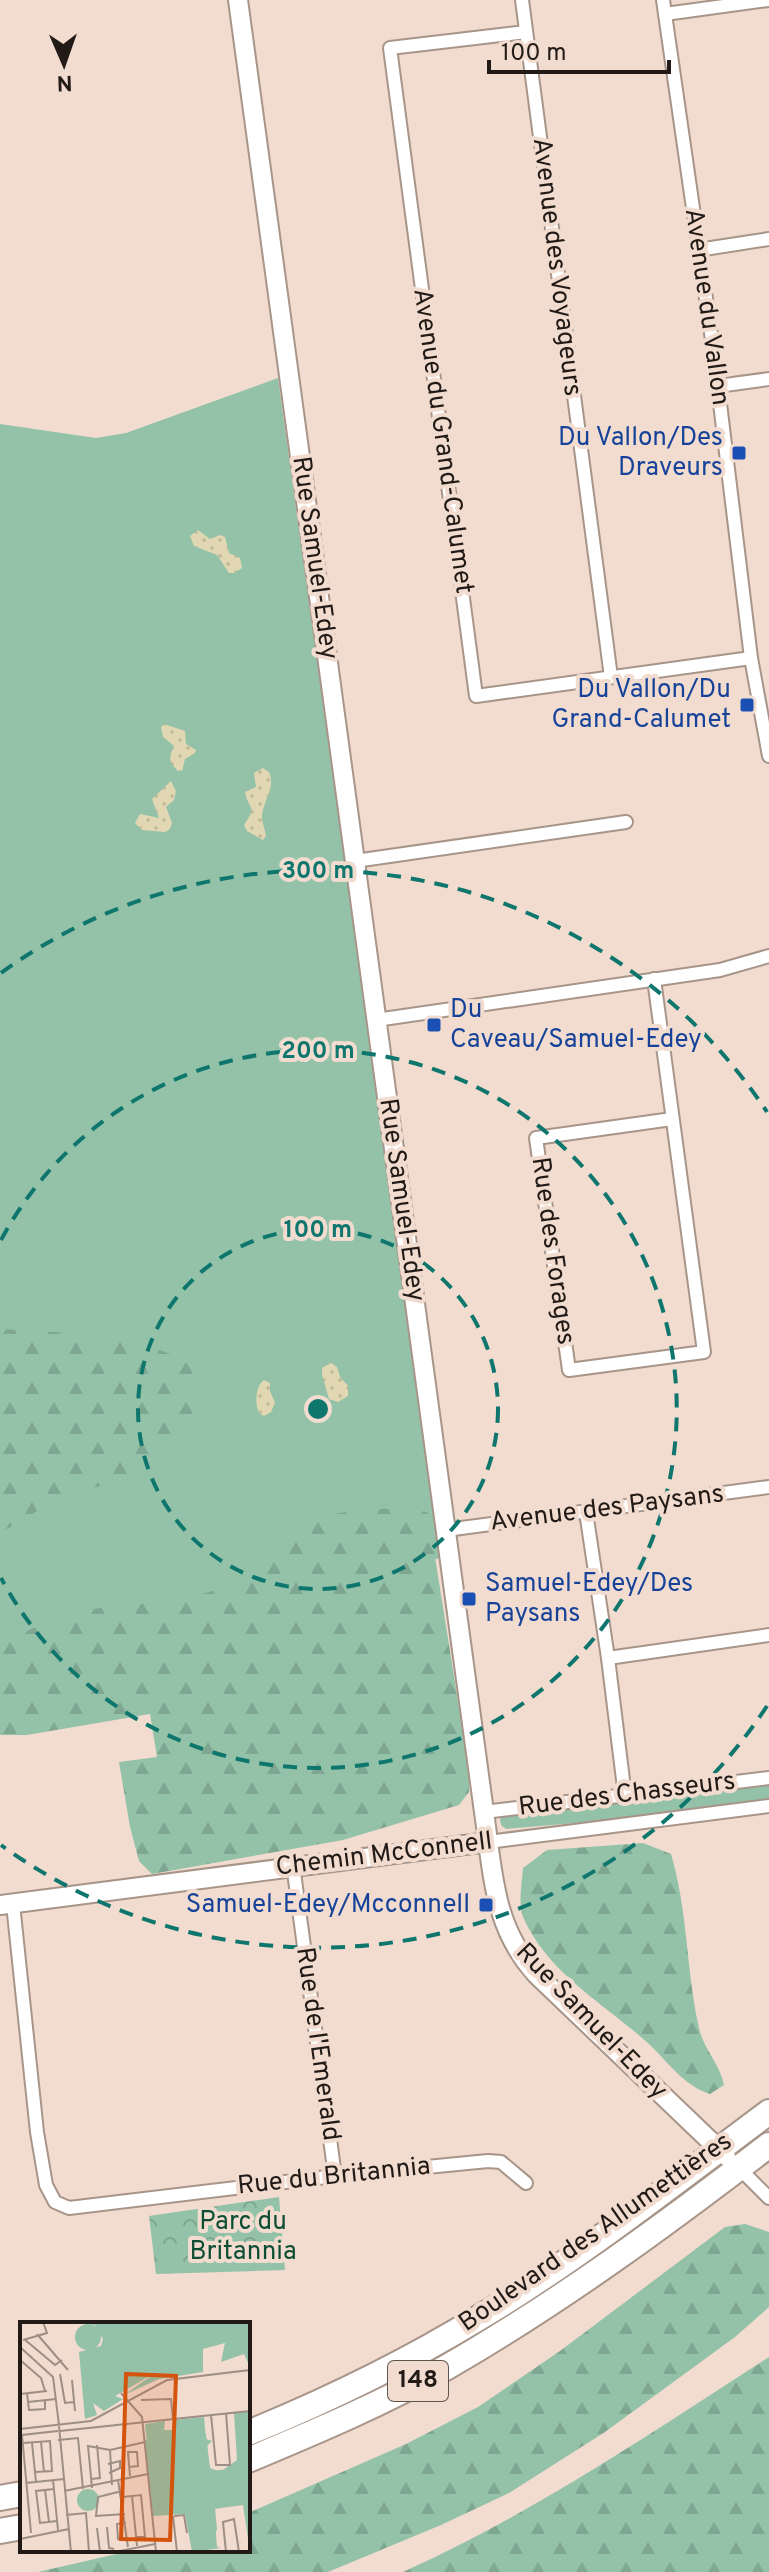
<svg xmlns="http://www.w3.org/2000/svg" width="769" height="2572" font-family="Overpass,sans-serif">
<defs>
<pattern id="forest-firs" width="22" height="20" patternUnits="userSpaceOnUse" patternTransform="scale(2)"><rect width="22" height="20" fill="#93c2a9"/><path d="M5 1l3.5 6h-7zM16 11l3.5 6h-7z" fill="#7ea691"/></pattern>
<pattern id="sand-dots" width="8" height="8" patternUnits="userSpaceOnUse" patternTransform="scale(2)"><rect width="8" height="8" fill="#e1d7b2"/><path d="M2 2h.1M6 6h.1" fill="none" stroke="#c1b898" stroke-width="1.8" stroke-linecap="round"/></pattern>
<pattern id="park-crowns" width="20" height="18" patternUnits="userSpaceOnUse" patternTransform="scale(2)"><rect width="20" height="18" fill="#93c2a9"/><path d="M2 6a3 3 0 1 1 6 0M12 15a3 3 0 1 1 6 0" fill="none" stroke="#7ea691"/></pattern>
</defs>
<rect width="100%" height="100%" fill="#f1dccf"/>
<!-- green -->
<g fill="#93c2a9">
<path d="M278 378 441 1558 0 1654V424L96 438 126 433Z"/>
<path d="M769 1778V1806L506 1829 501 1825 500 1819 504 1815Z"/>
</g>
<!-- forest -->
<g fill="url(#forest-firs)">
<path d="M0 1329 120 1336 179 1357 194 1368 203 1397 193 1427 142 1471 49 1504 0 1533Z"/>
<path d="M414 1508 428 1513 470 1777 469 1792 459 1805 343 1840 152 1874 139 1861 130 1827 119 1762 157 1757 150 1714 27 1735H0V1645C21 1635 51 1617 73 1612 122 1603 171 1606 218 1589 244 1579 256 1552 278 1537 319 1509 366 1509 414 1508Z"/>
<path d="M643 1843 671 1854C688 1911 686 1970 699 2028 703 2048 720 2064 724 2085L710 2094C684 2086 668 2062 649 2044 605 2004 548 1974 523 1917 518 1904 522 1882 523 1868L547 1850Z"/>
<path d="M745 2224 769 2232V2307L735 2337 605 2432 509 2493 441 2525 328 2572H38L134 2550H248V2513L406 2444 478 2407 560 2351 725 2227Z"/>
<path d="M769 2357V2572H403C532 2514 651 2433 769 2357Z"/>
</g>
<!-- sand -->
<g fill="url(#sand-dots)">
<path d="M198 530 210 539 220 535 225 537 229 553 240 558 242 568 234 573H229L217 555 194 546 190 536Z"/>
<path d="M164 724 185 731 186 744 196 750 195 753 185 759 182 771H178C168 762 169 756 174 746L163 737 161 727Z"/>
<path d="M263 768 269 772C276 788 263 800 262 816 262 823 265 829 266 836L263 840 247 831 244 825C258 804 249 812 245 792L256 787 254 773Z"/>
<path d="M171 781 176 791 174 800 166 807 172 823 170 829 165 832 142 830 135 823 140 814 159 818 152 799Z"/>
<path d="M331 1363 337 1367 340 1377 348 1386V1396L338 1402 329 1399 322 1375V1368Z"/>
<path d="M264 1380 270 1383V1391L275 1403 271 1412 264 1416 259 1413C255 1403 255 1387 264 1380Z"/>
</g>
<!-- park -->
<path fill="url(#park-crowns)" d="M279 2197 285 2270 156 2274 149 2216Z"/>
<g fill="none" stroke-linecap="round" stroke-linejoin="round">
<!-- street casing -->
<g stroke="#a89589" stroke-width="16">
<g id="street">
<path d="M522 0 611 677"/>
<path d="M663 0 714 354 751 658 769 756"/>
<path d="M665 14 768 0"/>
<path d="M526 32 390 48 476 696 751 658"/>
<path d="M698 250 769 239"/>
<path d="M718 386 769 379"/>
<path d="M355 861 626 822"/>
<path d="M654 979 704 1352 569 1370 536 1138 672 1119"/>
<path d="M376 1020 720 970 769 956"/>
<path d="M586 1512 608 1658 625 1796"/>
<path d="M446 1530 769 1487"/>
<path d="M608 1658 769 1635"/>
<path d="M484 1812 769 1778"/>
<path d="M488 1842 769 1806"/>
<path d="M293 1865 335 2176"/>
<path d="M13 1904 37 2132 46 2185 55 2202 69 2208 335 2176 488 2161 501 2162 526 2183"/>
<path d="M739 2168 769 2198"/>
</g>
</g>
<!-- secondary casing -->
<g stroke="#a89589" stroke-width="22">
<g id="secondary">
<path d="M238 0 484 1812C493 1873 493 1926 536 1974L726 2156"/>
<path d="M0 1905 488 1842"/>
</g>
</g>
<!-- highway casing -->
<g stroke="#a89589" stroke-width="28">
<g id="highway">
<path d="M248 2433C329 2400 407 2362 482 2316 582 2256 675 2182 769 2112"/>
<path d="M248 2460C315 2432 384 2403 447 2367 560 2302 666 2224 769 2145"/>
<path d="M0 2498 22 2494"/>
<path d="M0 2531 22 2527"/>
</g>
</g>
<!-- street -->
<use href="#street" stroke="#fff" stroke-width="12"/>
<!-- secondary -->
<use href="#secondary" stroke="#fff" stroke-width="18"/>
<!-- highway -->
<use href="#highway" stroke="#fff" stroke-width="24"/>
</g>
<!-- distance rings -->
<g fill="none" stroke="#0f766e" stroke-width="4" stroke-dasharray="14 10">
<circle cx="318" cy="1409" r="180"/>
<path d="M1 1240A359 359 0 1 1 1 1578"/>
<path d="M767 1706A539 539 0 0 1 1 1845M1 973A539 539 0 0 1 767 1112"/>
</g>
<!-- markers -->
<g fill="#1a4fb4" stroke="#f1dccf" stroke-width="3">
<rect x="731" y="445" width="16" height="16" rx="4"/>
<rect x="739" y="697" width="16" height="16" rx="4"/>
<rect x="426" y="1017" width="16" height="16" rx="4"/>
<rect x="461" y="1591" width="16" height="16" rx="4"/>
<rect x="478" y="1897" width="16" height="16" rx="4"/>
</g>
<g text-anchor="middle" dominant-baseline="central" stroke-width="8" stroke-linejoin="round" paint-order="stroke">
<!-- shield labels -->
<rect fill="#f1dccf" stroke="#60544e" stroke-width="2" x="388" y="2361" width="60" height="40" rx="6"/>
<g font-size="24" font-weight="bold" fill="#221a16">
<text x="418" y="2381">148</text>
</g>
<!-- street labels -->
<g font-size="26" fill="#221a16" stroke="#f1dccf">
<text transform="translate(556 267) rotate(83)">Avenue des Voyageurs</text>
<text transform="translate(706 307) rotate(82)">Avenue du Vallon</text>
<text transform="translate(442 441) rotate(82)">Avenue du Grand-Calumet</text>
<text transform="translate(314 558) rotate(82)">Rue Samuel-Edey</text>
<text transform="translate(401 1200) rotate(82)">Rue Samuel-Edey</text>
<text transform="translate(552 1251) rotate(82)">Rue des Forages</text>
<text transform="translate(607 1509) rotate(-7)">Avenue des Paysans</text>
<text transform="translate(627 1795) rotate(-7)">Rue des Chasseurs</text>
<text transform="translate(384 1855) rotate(-7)">Chemin McConnell</text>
<text transform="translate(591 2022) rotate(46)">Rue Samuel-Edey</text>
<text transform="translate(317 2044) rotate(82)">Rue de l'Emerald</text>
<text transform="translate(334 2177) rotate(-6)">Rue du Britannia</text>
<text transform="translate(596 2233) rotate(-35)">Boulevard des Allumettières</text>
</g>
<!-- transit labels -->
<g font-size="26" fill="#164399" stroke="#f1dccf" text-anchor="end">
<text x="723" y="438">Du Vallon/Des<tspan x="723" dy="30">Draveurs</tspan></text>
<text x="731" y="690">Du Vallon/Du<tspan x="731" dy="30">Grand-Calumet</tspan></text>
<text x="450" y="1010" text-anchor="start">Du<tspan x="450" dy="30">Caveau/Samuel-Edey</tspan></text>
<text x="485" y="1584" text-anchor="start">Samuel-Edey/Des<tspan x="485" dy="30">Paysans</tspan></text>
<text x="470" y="1905">Samuel-Edey/Mcconnell</text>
</g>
<!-- park labels -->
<g font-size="26" fill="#0c4d33" stroke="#f1dccf">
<text x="243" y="2222">Parc du<tspan x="243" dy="30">Britannia</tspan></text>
</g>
</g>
<!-- overview -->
<g transform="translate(20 2322)">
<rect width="230" height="230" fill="#f1dccf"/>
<path d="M215 91 230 98V230L223 183 194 187 197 225 201 226 172 230 165 192 133 194 125 118 172 107 186 112 190 149 219 146Z" fill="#93c2a9"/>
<path d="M56 0H230V45L224 32 201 40 205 21 183 27V50L139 57 104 73 135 51 95 74 103 77 84 89 73 81 77 93 65 97 59 30 81 24 83 17 75 3ZM230 89V98L217 93 223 99 217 102 222 167 230 165V169L219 170 217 150 192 154 197 207 195 213 187 208 180 214 175 202 182 185 176 142 171 141 167 149 154 134 140 129 160 118 175 132 170 115 161 116 173 108 127 121 125 102 145 99 144 108H154L155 98 184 95 186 117 192 119 187 124 190 146 200 150 217 138 214 91Z" fill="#93c2a9"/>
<path d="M55 15a13 13 0 1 1 26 0a13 13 0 1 1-26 0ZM57 178a11 11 0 1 1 22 0a11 11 0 1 1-22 0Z" fill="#93c2a9"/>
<path fill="none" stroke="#9e8e85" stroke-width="2" d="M17 12 48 48M4 17 35 43 42 38M3 18 27 11 23 0M0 25 33 55 39 103M0 38 21 56 25 69M40 52 45 81 54 80M52 58 55 89M7 71 9 88 25 87V78M101 71 122 95 136 230M0 72 27 69M121 78 151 77 153 97M8 80 36 77M191 93 196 143H210L206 91M39 104 51 230M0 107 71 99 147 58 230 48M40 109 230 89M38 118 58 116 63 167M21 120 24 150M3 121 30 119 32 149 15 150M12 121 16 160M88 142 100 139V146L89 151M109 145 118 144 117 130H108L110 154M71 157 80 156 77 123M33 158 38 208M98 158 108 225M6 161 44 157M92 163 90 128 125 120M72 166 68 124 90 128M34 167 16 169 20 201 37 199M25 168 29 200M44 169 128 152M102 169 78 175 76 194 105 192M112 174 117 224M103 175 121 173 125 215H116M46 193 66 191 69 230M153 194 157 230M154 194 164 193 167 211M106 201 97 202 98 217 107 216M87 205 89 226 94 227M77 206 80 230M11 211 2 113 38 109M0 217 49 207M95 230 135 222M206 230 203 200 214 197 219 230"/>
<path fill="#d4530d" fill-opacity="0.15" stroke="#d4530d" stroke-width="4" d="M106 52 156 54 150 218 101 217Z"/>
<rect width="230" height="230" fill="none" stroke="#221a16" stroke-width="4"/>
</g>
<circle cx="318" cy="1409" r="12" fill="#0f766e" stroke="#f1dccf" stroke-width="4"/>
<g font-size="24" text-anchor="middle" font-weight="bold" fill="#0f766e" stroke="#f1dccf" stroke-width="8" stroke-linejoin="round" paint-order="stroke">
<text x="318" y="878">300 m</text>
<text x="318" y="1058">200 m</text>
<text x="318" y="1237">100 m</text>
</g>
<!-- north arrow -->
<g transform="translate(64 64) rotate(178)" stroke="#f1dccf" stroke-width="6" paint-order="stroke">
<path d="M0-6L14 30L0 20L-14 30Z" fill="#221a16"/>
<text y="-12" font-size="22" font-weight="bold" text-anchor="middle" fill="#221a16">N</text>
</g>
<!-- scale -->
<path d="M489 60v12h180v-12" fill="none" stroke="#221a16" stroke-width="4"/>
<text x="501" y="60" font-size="24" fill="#221a16" stroke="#f1dccf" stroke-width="6" paint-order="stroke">100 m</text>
</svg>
